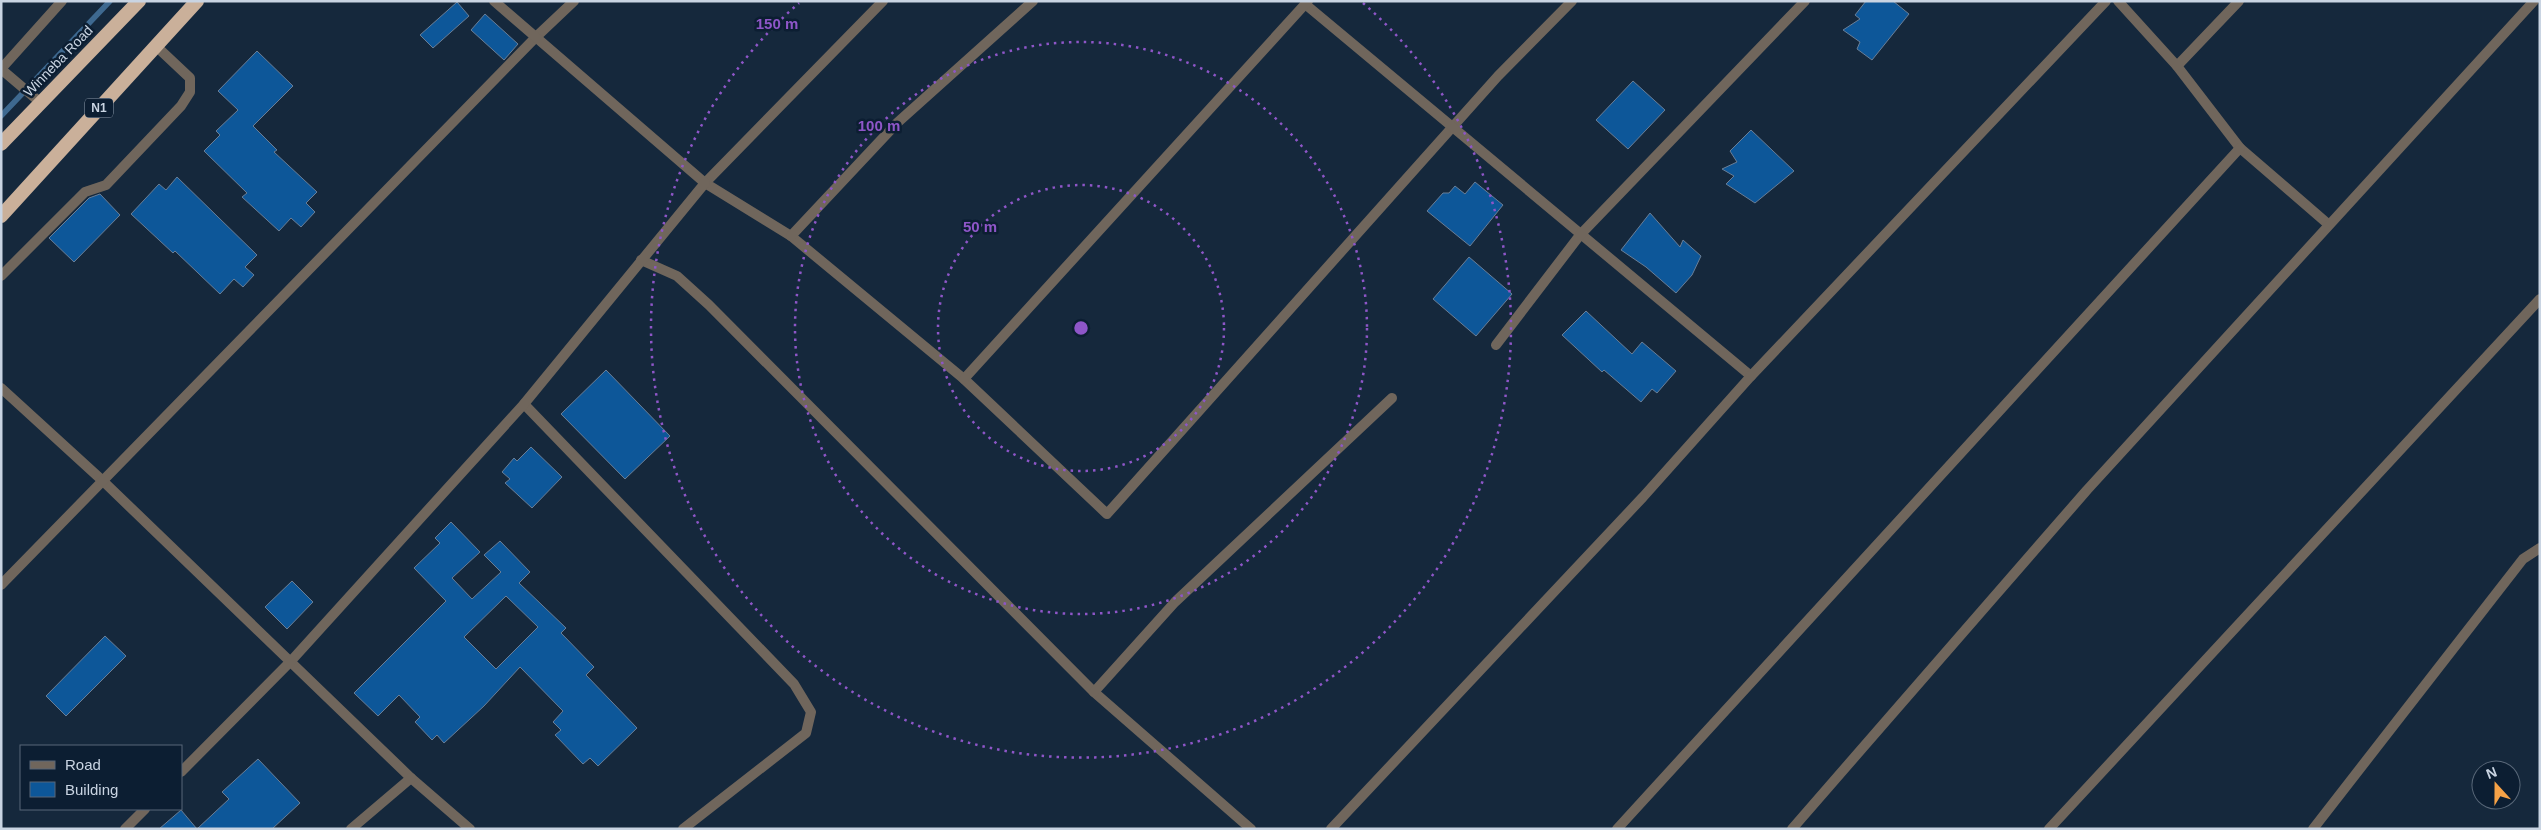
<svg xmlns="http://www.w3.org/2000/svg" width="2541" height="830" font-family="Arial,sans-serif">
<rect width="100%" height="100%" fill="#15283c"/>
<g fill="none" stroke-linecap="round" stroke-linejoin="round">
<!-- stream -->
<path stroke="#3e6990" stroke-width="5.5" d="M1 116 110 1"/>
</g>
<!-- building -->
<g fill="#0d5799" stroke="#697e97" fill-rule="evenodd">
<path d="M1866 1H1893L1909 14 1872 60 1857 49 1860 42 1843 30 1860 19 1855 15Z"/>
<path d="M457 2 469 16 433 48 420 35Z"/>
<path d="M485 14 518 44 504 60 471 30Z"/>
<path d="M257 51 293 86 253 126 277 150 274 152 317 192 306 203 315 212 301 227 291 218 279 231 242 197 247 193 204 151 220 135 216 131 238 110 218 91Z"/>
<path d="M1633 81 1665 110 1628 149 1596 120Z"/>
<path d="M1751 130 1794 171 1755 203 1726 184 1734 176 1722 169 1737 162 1730 151Z"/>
<path d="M177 177 257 255 245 267 254 275 243 287 234 279 220 294 175 251 173 253 131 214 159 184 166 190Z"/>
<path d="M1475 182 1503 205 1470 246 1427 211 1443 193H1449L1455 186 1465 194Z"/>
<path d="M100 194 120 215 74 262 49 238 89 198Z"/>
<path d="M1650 213 1680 247 1683 240 1701 256 1692 275 1676 293 1646 267 1621 250Z"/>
<path d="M1469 257 1512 294 1476 336 1433 299Z"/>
<path d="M1586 311 1632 354 1642 342 1676 371 1657 393 1652 389 1641 402 1604 370 1602 372 1562 335Z"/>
<path d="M606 370 670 436 625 479 561 414Z"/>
<path d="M531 447 562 477 532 508 505 483 510 479 502 472 514 458 517 461Z"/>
<path d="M451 522 480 552 452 578 472 599 501 572 484 555 500 541 530 572 519 583 566 628 561 633 594 667 586 675 637 728 598 766 590 758 583 764 555 735 561 730 553 722 563 711 520 667 484 706 444 743 437 735 432 740 415 722 420 717 399 695 378 716 354 693 446 601 414 568 440 543 435 538ZM506 596 538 627 496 669 464 637Z"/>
<path d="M292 581 313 602 287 629 265 607Z"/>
<path d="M105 636 126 656 66 716 46 696Z"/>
<path d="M258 759 300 803 272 829H159L181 810 197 829 229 799 222 792Z"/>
</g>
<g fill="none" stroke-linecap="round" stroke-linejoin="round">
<!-- service -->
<g stroke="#70665c" stroke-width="10">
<path d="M1 69 62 1"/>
<path d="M1 69 41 103"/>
<path d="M1 276 85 192 106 185 181 106 190 92V78L156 46"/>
</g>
<!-- minor -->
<g stroke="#70665c" stroke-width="10">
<path d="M883 1 705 183 791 236 964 379 1107 514 1498 76 1572 1"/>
<path d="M2118 1 2177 66 2240 148 2328 224"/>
<path d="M1305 4 1751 376"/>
<path d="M2177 66 2239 1"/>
<path d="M791 236 897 123 1033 1"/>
<path d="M641 260 677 276 709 305 1094 692 1251 829"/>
<path d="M1496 345 1580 235 1805 1"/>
<path d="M964 379 1308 1"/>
<path d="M1 388 104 482 411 778 470 829"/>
<path d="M524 404 794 684 811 712 806 733 683 829"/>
<path d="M1 585 536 37 574 1"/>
<path d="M1094 692 1175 602 1392 398"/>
<path d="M181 772 291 661 524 404 705 183 494 1"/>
<path d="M125 829 145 809"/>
<path d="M351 829 411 778"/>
<path d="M1331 829 1643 497 1751 376 2106 1"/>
<path d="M1617 829 2240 148"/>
<path d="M1792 829 2087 490 2534 1"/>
<path d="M2049 829 2540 299"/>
<path d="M2313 829 2523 559 2540 548"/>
</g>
<!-- trunk -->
<g stroke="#cab09a" stroke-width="14">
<path d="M1 144 139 1"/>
<path d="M1 216 197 1"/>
</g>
</g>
<!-- distance rings -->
<g fill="none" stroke="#8e56c8" stroke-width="2.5" stroke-dasharray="2.5 5">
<circle cx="1081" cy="328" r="143"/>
<circle cx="1081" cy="328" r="286"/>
<path d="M1363 3A430 430 0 1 1 799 3"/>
</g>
<g text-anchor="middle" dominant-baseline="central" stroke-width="5" stroke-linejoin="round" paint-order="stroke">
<!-- shield labels -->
<rect fill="#0c1e32" stroke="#909dad" stroke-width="1" x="85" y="98.5" width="28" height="19" rx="4"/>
<g font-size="12" font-weight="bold" fill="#c9d4e2">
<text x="99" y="108">N1</text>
</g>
<!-- street labels -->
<g font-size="14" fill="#c9d4e2" stroke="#0c1e32">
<text transform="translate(58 61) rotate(-46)">Winneba Road</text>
</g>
</g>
<circle cx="1081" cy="328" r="8" fill="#8e56c8" stroke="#0c1e32" stroke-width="2.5"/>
<g font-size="15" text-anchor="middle" font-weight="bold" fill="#8e56c8" stroke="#0c1e32" stroke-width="5" stroke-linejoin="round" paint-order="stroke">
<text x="777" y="29">150 m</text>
<text x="879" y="131">100 m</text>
<text x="980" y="232">50 m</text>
</g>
<!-- border -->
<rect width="2541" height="830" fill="none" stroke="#c9d4e2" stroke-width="5"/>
<!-- legend -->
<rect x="20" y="745" width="162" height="65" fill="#0c1e32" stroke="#586778"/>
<rect x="30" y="761" width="25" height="8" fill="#70665c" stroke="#586778"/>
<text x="65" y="770" font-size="15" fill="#c9d4e2">Road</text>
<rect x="30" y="782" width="25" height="15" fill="#0d5799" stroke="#586778"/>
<text x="65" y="795" font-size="15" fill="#c9d4e2">Building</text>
<!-- north arrow -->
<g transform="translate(2496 785) rotate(339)"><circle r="24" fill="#0c1e32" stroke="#586778"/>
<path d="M0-4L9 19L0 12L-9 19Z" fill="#f6a247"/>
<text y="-8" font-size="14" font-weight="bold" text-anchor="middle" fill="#c9d4e2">N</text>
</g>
</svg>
